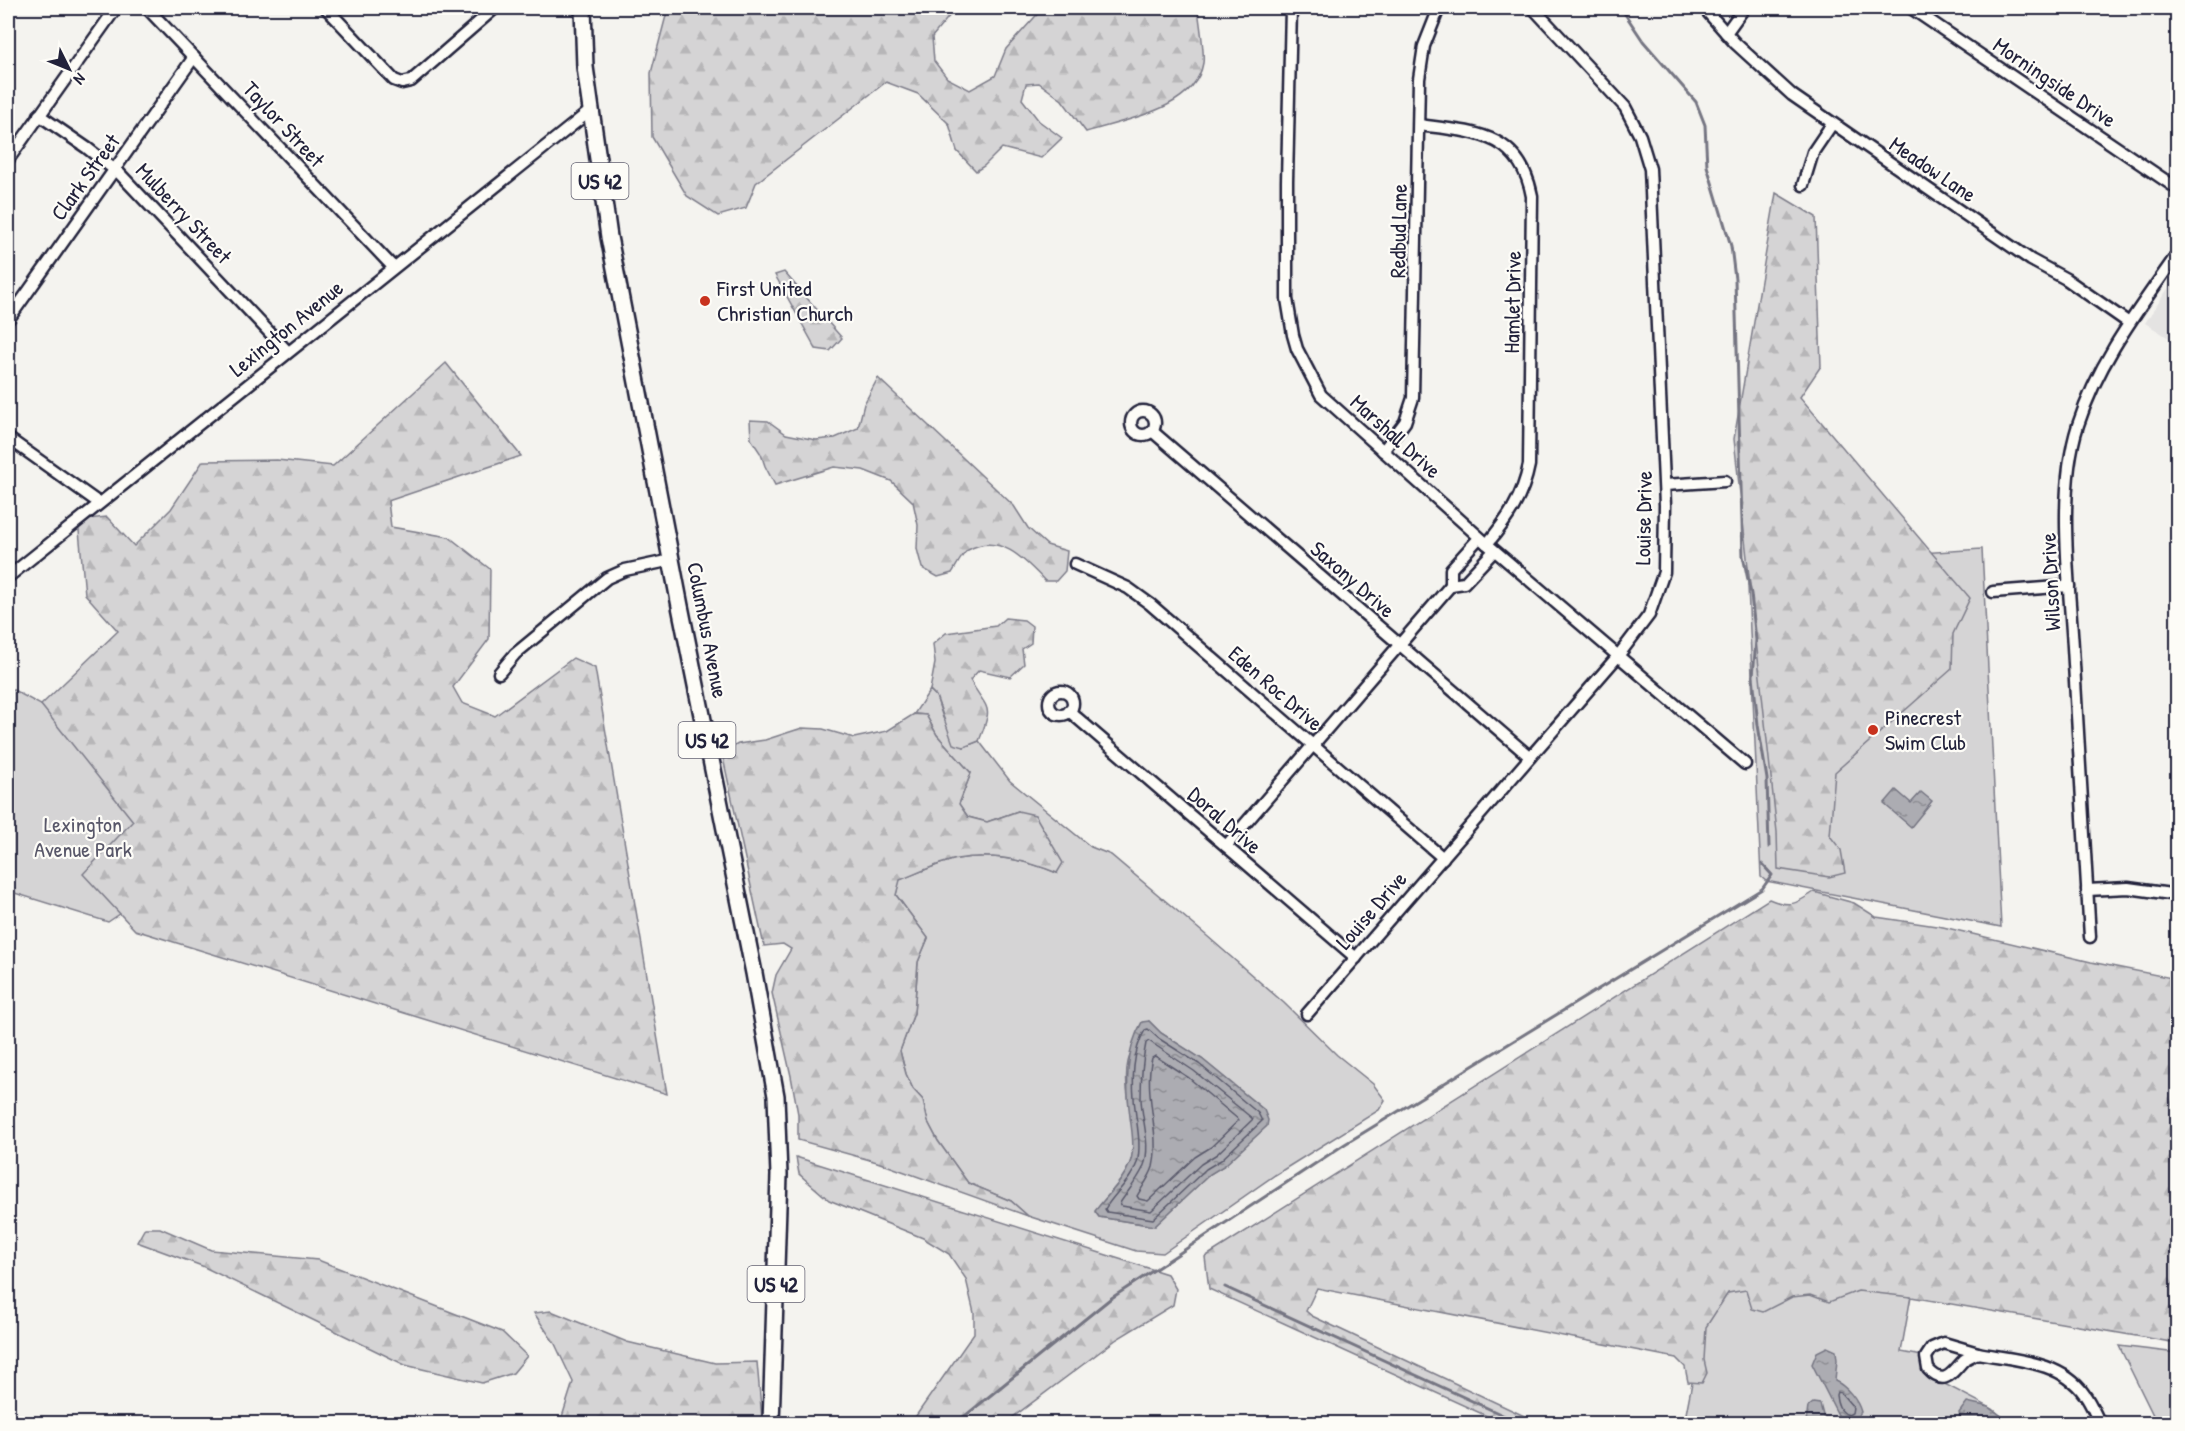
<svg xmlns="http://www.w3.org/2000/svg" width="2185" height="1431" font-family="'Patrick Hand',sans-serif">
<defs>
<pattern id="forest-firs" width="22" height="20" patternUnits="userSpaceOnUse" patternTransform="scale(1.5)"><rect width="22" height="20" fill="#d5d4d5"/><path d="M5 1l3.5 6h-7zM16 11l3.5 6h-7z" fill="#b7b6b8"/></pattern>
<pattern id="water-ripples" width="26" height="14" patternUnits="userSpaceOnUse" patternTransform="scale(1.5)"><rect width="26" height="14" fill="#acacb2"/><path d="M2 4q2-2 4 0t4 0M15 11q2-2 4 0t4 0" fill="none" stroke="#8c8c92"/></pattern>
</defs>
<rect width="100%" height="100%" fill="#f4f3ef"/>
<filter id="ink" filterUnits="userSpaceOnUse"><feTurbulence type="fractalNoise" baseFrequency=".0167" numOctaves="2"/><feDisplacementMap in="SourceGraphic" scale="12" xChannelSelector="R" yChannelSelector="G"/><feConvolveMatrix kernelMatrix="1 2 1 2 8 2 1 2 1" color-interpolation-filters="sRGB"/></filter>
<g filter="url(#ink)">
<!-- built -->
<path fill="#e4e3e2" d="M2177 275V343L2145 323Z"/>
<!-- green -->
<g fill="#d5d4d5" stroke="#7c7b88" stroke-width="1.5" fill-rule="evenodd">
<path d="M1982 549 2001 927 1766 881 1761 877 1747 564Z"/>
<path d="M8 687 41 705 158 802 161 886 108 922 8 891Z"/>
<path d="M930 690 936 696 943 718 964 747 979 741 1010 781 1091 847 1111 855 1207 936 1284 1003 1337 1055 1373 1084 1385 1100 1379 1110 1275 1175 1163 1253 1136 1251 1028 1216 1011 1201 968 1183 938 1141 928 1122 923 1100 913 1089 906 1074 900 1051 914 1013 918 962 928 938 896 895 899 880C918 873 938 863 957 859 990 853 1026 860 1057 873L1018 811 987 822 968 817 959 804 971 773 937 735 926 715 914 714ZM1149 1021 1161 1033 1202 1059 1264 1110 1225 1165 1210 1174 1155 1226 1099 1217 1095 1212C1106 1195 1123 1182 1130 1163 1141 1136 1121 1092 1128 1062 1131 1049 1142 1033 1149 1021Z"/>
<path d="M1716 1259 1911 1296 1901 1352 1922 1356 1933 1378 1993 1409 2009 1423 1684 1424Z"/>
<path d="M2119 1346 2177 1353V1423H2157Z"/>
</g>
<!-- forest -->
<g fill="url(#forest-firs)" stroke="#7c7b88" stroke-width="1.5">
<path d="M668 8H960L950 15 932 37 934 61 947 78 970 90 995 76 1006 49 1043 8H1198C1199 20 1205 53 1203 63 1195 110 1123 120 1086 132L1062 100 1039 83 1026 84 1022 99 1039 121 1062 138 1041 158 1002 148 984 166 976 171 957 151 949 124 918 94 886 82 756 183 746 208 718 216 687 196 652 137 651 73Z"/>
<path d="M1776 193 1816 217 1821 366 1800 397 1970 598 1953 634 1952 669 1835 772 1830 836 1841 850 1845 873 1829 877 1778 869 1777 832 1734 439Z"/>
<path d="M784 272 842 338 830 351 816 349 775 275Z"/>
<path d="M446 363 521 456 388 501 391 527 449 537 490 569 489 639 453 687 462 703 495 716 573 658 595 668 667 1094 135 930 83 874 133 821 41 705 118 631 85 594 78 520 107 517 134 546 171 509 203 461 277 460 333 466Z"/>
<path d="M878 378 1014 506 1028 528 1047 545 1067 551 1065 571 1056 581H1045C1025 560 1000 532 968 550 962 554 956 567 952 573L938 577 922 568 917 549 918 525 913 502 891 481 863 470 834 467 775 485 765 466 761 454 751 439 750 420 768 421 786 434 816 440 835 438 858 428 864 404Z"/>
<path d="M1005 618 1024 620 1032 626 1031 643 1022 649 1024 664 1010 677 979 670 970 680C988 712 994 703 979 741L964 747 953 744 936 696 930 690 935 663 933 644 946 633 996 626Z"/>
<path d="M914 714 926 715 937 735 971 773 959 804 968 817 987 822 1018 811 1035 815 1063 863 1057 873C1026 860 991 853 957 859 938 863 918 873 900 880L896 895 928 938 918 962 914 1013 900 1051 906 1074 913 1089 923 1100 928 1122 938 1141 968 1183 1011 1201 1028 1216 877 1162 798 1140V1114L791 1076 772 993 776 975 791 949 783 944 764 946 722 753 738 744 765 740 802 728 823 729 854 738 887 731Z"/>
<path d="M1814 892 1854 903 1876 917 1943 927 2091 962 2177 979V1343L1911 1297 1858 1291 1829 1302 1810 1295 1792 1297 1763 1312 1752 1309 1746 1290 1728 1293 1706 1327 1704 1360 1707 1373 1702 1383 1688 1382 1685 1367 1676 1358 1317 1288 1306 1311 1312 1316 1539 1423H1502L1209 1289 1205 1257 1769 899C1790 908 1796 904 1814 892Z"/>
<path d="M796 1157 1167 1274 1176 1289 1173 1305 1117 1339 1005 1423H911L974 1333V1313L966 1279 949 1254 923 1238 829 1200 799 1174Z"/>
<path d="M145 1228H160L211 1250 318 1260 502 1332 527 1356 513 1373 482 1383 405 1365 202 1266 137 1242Z"/>
<path d="M551 1311 627 1342 715 1363 757 1362 762 1419 757 1424 564 1423 562 1417 573 1382 555 1344 534 1313Z"/>
</g>
<!-- water -->
<g fill="url(#water-ripples)" stroke="#757582" stroke-width="1.5">
<path d="M1896 790 1911 803 1921 792 1932 801 1911 827 1884 804Z"/>
<path d="M1149 1021 1161 1033 1202 1059 1264 1110 1268 1120 1267 1126 1225 1165 1210 1174 1155 1226 1099 1217 1095 1211C1107 1195 1123 1182 1130 1163 1135 1149 1132 1131 1130 1117 1126 1085 1125 1051 1142 1022Z"/>
<path d="M1827 1347 1836 1351 1837 1360 1835 1381C1846 1386 1858 1400 1861 1412L1855 1419 1847 1421 1839 1417 1812 1364 1817 1352Z"/>
<path d="M1967 1402 1989 1407 2011 1423H1962L1959 1413Z"/>
<path d="M1813 1403 1820 1404 1824 1419 1828 1423H1806L1808 1407Z"/>
</g>
<g fill="none" stroke-linecap="round" stroke-linejoin="round">
<!-- shore -->
<g stroke="#59596b" stroke-width="1.5">
<path d="M1148 1029 1158 1038 1199 1064 1258 1113 1262 1121 1221 1160 1206 1169 1153 1219 1107 1212 1105 1209C1114 1193 1131 1181 1137 1163 1141 1148 1138 1131 1136 1116 1132 1089 1130 1055 1145 1030Z"/>
<path d="M1149 1041 1194 1071 1253 1119 1217 1154 1201 1164 1151 1211 1122 1206 1120 1203C1127 1192 1137 1181 1143 1168 1152 1147 1142 1121 1141 1099 1141 1079 1142 1062 1146 1043Z"/>
<path d="M1155 1056 1189 1078 1239 1120 1211 1147 1195 1157 1148 1201 1139 1199 1137 1196C1142 1187 1150 1177 1153 1167 1161 1131 1143 1094 1152 1058Z"/>
<path d="M1837 1392 1841 1393 1853 1407 1852 1413 1848 1415C1839 1411 1837 1403 1836 1395Z"/>
</g>
<!-- stream -->
<g stroke="#757582" stroke-width="3">
<path d="M1621 8 1643 41 1696 102 1705 125 1707 166 1731 246 1735 279 1743 556 1751 594 1756 640 1753 676 1758 725 1767 779 1769 847"/>
<path d="M1225 1287 1522 1424"/>
<path d="M955 1424 1110 1299 1345 1144 1762 889 1772 875 1762 864"/>
</g>
<!-- minor casing -->
<g stroke="#22223b" stroke-width="15">
<g id="minor">
<path d="M147 8 393 267"/>
<path d="M326 8 394 80 402 83 411 81 495 8"/>
<path d="M1291 8 1287 181V299L1293 335 1297 349 1321 395 1487 544 1745 764"/>
<path d="M1704 8 1735 43 1792 95 2031 260 2066 279 2129 323"/>
<path d="M1911 8 2178 189"/>
<path d="M1726 33 1744 8"/>
<path d="M39 115 87 148 120 174 288 352"/>
<path d="M1419 125C1473 132 1520 132 1532 196L1529 465C1523 497 1507 520 1487 544"/>
<path d="M8 160 116 8"/>
<path d="M1803 185 1813 152 1832 124"/>
<path d="M8 320 194 57"/>
<circle cx="1143" cy="423" r="12"/>
<path d="M1152 431 1530 757"/>
<path d="M8 438 99 503"/>
<path d="M1383 451 1405 422 1413 398 1419 79 1424 46 1439 8"/>
<path d="M1665 485 1725 481"/>
<path d="M1075 564 1128 588 1150 604 1443 858"/>
<path d="M8 577 590 111"/>
<path d="M1451 585V569L1479 538"/>
<path d="M1993 592 2069 586"/>
<path d="M499 673 515 654 607 578 625 570 672 560"/>
<circle cx="1061" cy="703" r="12"/>
<path d="M1069 711 1356 958"/>
<path d="M1226 846 1451 585 1464 583 1494 551"/>
<path d="M2087 890 2128 888 2178 895"/>
<path d="M2090 937C2084 840 2078 743 2073 647 2069 579 2057 490 2078 425 2099 360 2139 309 2178 253"/>
<path d="M1307 1014 1618 656 1649 615 1664 572 1665 505 1650 169 1640 136 1625 107 1533 8"/>
<path d="M1944 1343 1978 1353C1973 1355 1968 1357 1964 1360 1952 1372 1945 1388 1928 1369L1926 1357 1932 1348Z"/>
<path d="M1978 1353C2014 1360 2061 1361 2084 1394 2091 1403 2095 1414 2100 1424"/>
</g>
</g>
<!-- primary casing -->
<g stroke="#22223b" stroke-width="20">
<path id="primary" d="M583 8 585 67 609 237 680 606 754 973 776 1096 779 1175 771 1424"/>
</g>
<!-- minor -->
<use href="#minor" stroke="#fdfcf7" stroke-width="10"/>
<!-- primary -->
<use href="#primary" stroke="#fdfcf7" stroke-width="15"/>
</g>
</g>
<!-- markers -->
<g fill="#c8321e" stroke="#fdfcf7" stroke-width="2">
<circle cx="705" cy="301" r="6"/>
<circle cx="1873" cy="730" r="6"/>
</g>
<g text-anchor="middle" dominant-baseline="central" stroke-width="4.5" stroke-linejoin="round" paint-order="stroke">
<!-- shield labels -->
<g fill="#fdfcf7" stroke="#646373" stroke-width="1.5">
<rect x="571.5" y="163" width="57" height="36" rx="4.5"/>
<rect x="678.5" y="722" width="57" height="36" rx="4.5"/>
<rect x="747.5" y="1266" width="57" height="36" rx="4.5"/>
</g>
<g font-size="21" font-weight="bold" fill="#22223b">
<text x="600" y="181">US 42</text>
<text x="707" y="740">US 42</text>
<text x="776" y="1284">US 42</text>
</g>
<!-- street labels -->
<g font-size="22" fill="#22223b" stroke="#fdfcf7">
<text transform="translate(2055 82) rotate(34)">Morningside Drive</text>
<text transform="translate(284 124) rotate(47)">Taylor Street</text>
<text transform="translate(1933 169) rotate(34)">Meadow Lane</text>
<text transform="translate(85 177) rotate(-54)">Clark Street</text>
<text transform="translate(184 213) rotate(47)">Mulberry Street</text>
<text transform="translate(1398 231) rotate(-89)">Redbud Lane</text>
<text transform="translate(1512 302) rotate(-89)">Hamlet Drive</text>
<text transform="translate(286 328) rotate(-39)">Lexington Avenue</text>
<text transform="translate(1396 436) rotate(42)">Marshall Drive</text>
<text transform="translate(1643 518) rotate(-89)">Louise Drive</text>
<text transform="translate(1353 579) rotate(41)">Saxony Drive</text>
<text transform="translate(2050 582) rotate(-93)">Wilson Drive</text>
<text transform="translate(708 630) rotate(79)">Columbus Avenue</text>
<text transform="translate(1276 688) rotate(41)">Eden Roc Drive</text>
<text transform="translate(1225 820) rotate(41)">Doral Drive</text>
<text transform="translate(1371 910) rotate(-49)">Louise Drive</text>
</g>
<!-- poi labels -->
<g font-size="22" fill="#22223b" stroke="#fdfcf7" text-anchor="start">
<text x="717" y="288">First United<tspan x="717" dy="25">Christian Church</tspan></text>
<text x="1885" y="717">Pinecrest<tspan x="1885" dy="25">Swim Club</tspan></text>
</g>
<!-- park labels -->
<g font-size="22" fill="#585769" stroke="#fdfcf7">
<text x="83" y="824">Lexington<tspan x="83" dy="25">Avenue Park</tspan></text>
</g>
</g>
<!-- margin -->
<rect width="2185" height="1431" fill="none" stroke="#fdfcf7" stroke-width="30"/>
<rect x="15" y="15" width="2155" height="1401" fill="none" stroke="#22223b" stroke-width="2" filter="url(#ink)"/>
<!-- north arrow -->
<g transform="translate(69 69) rotate(133)" stroke="#fdfcf7" stroke-width="4.5" paint-order="stroke">
<path d="M0-4.5L10 22L0 15L-10 22Z" fill="#22223b"/>
<text y="-9" font-size="16" font-weight="bold" text-anchor="middle" fill="#22223b">N</text>
</g>
</svg>
